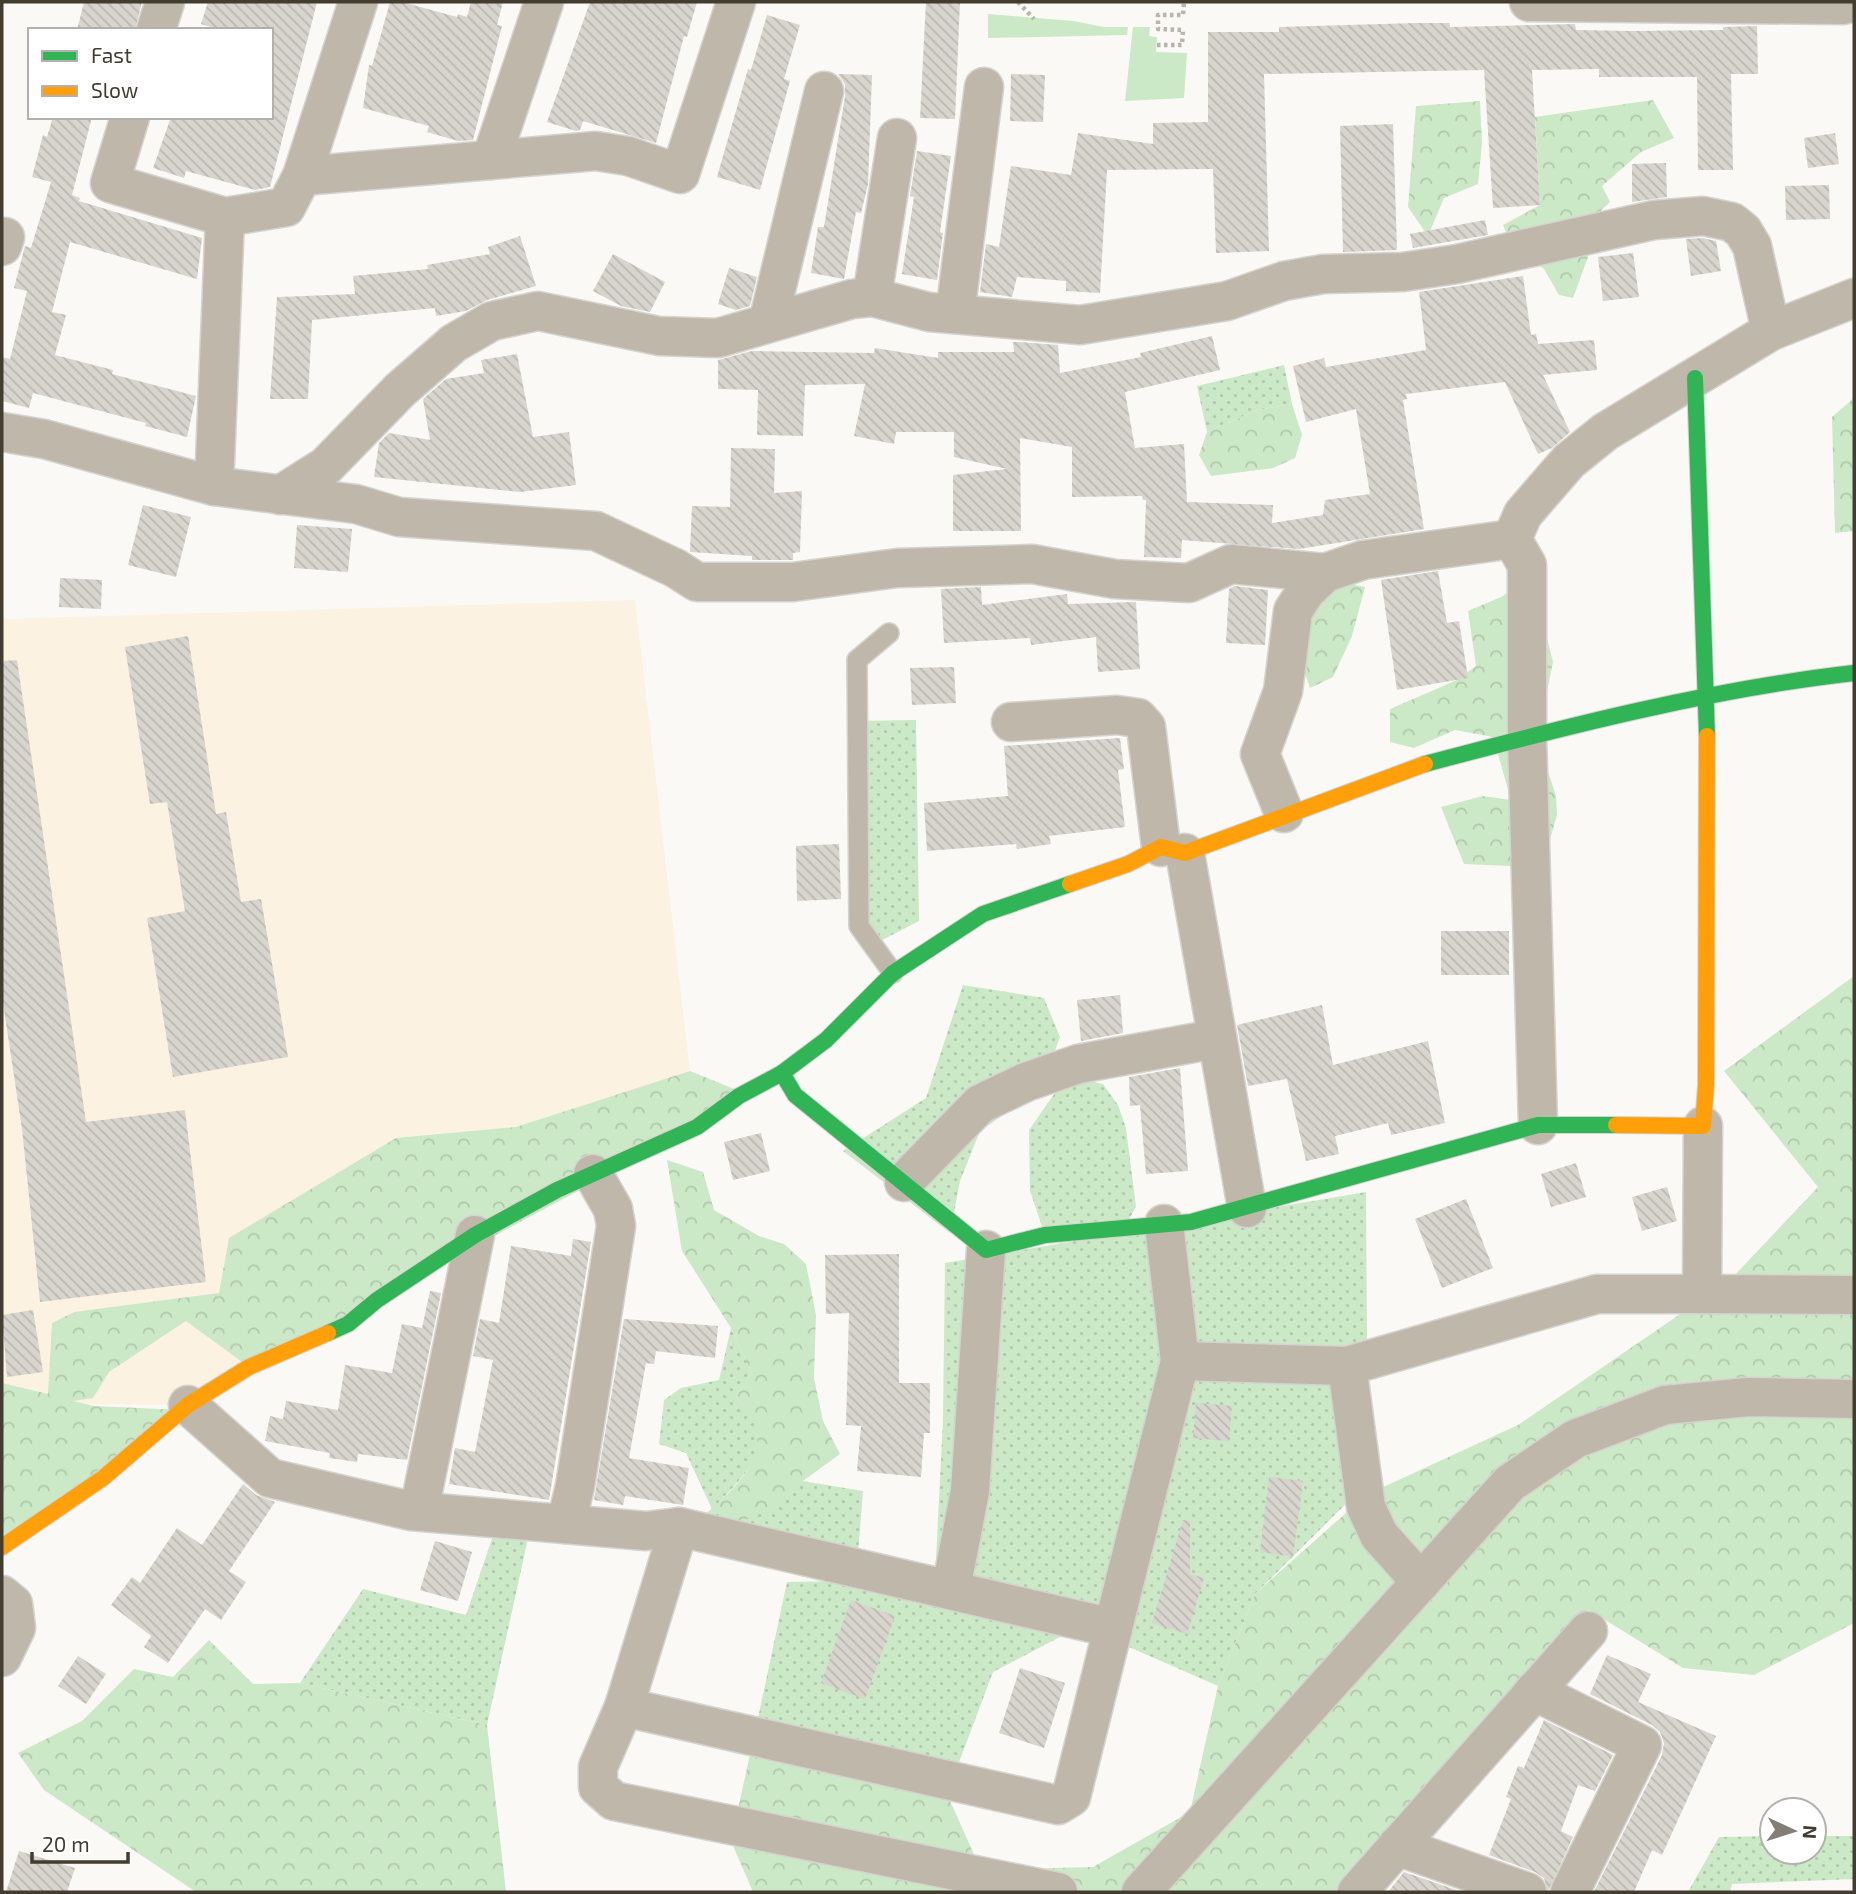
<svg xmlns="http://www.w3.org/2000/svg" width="1856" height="1894" font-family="'Exo 2',sans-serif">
<defs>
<pattern id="grass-dots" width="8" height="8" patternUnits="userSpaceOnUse" patternTransform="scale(1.75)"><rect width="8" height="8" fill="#cbe8c7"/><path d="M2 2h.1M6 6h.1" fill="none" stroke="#b0c8ab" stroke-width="1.8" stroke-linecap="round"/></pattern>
<pattern id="forest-crowns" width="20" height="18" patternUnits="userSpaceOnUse" patternTransform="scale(1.75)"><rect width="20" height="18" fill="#cbe8c7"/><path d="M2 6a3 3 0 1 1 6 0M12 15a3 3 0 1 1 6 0" fill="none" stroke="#b0c8ab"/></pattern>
<pattern id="building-back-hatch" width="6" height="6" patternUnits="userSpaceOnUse" patternTransform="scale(1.75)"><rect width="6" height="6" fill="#d8d4ce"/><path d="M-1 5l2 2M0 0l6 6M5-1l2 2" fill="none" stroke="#bbb7b1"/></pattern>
</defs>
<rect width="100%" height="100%" fill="#fbf9f6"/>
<!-- built -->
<path fill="#fcf2e2" d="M635 600 690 1071 739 1096 188 1405 58 1404 2 1386V619Z"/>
<!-- grass -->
<g fill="url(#grass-dots)">
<path d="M1284 365 1292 404 1257 410 1207 432 1197 386Z"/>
<path d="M916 720 919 921 865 949 857 721Z"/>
<path d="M963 985 1044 998 1060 1037 1041 1089 980 1131 960 1181 950 1233 843 1151 926 1098Z"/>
<path d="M1066 1077 1103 1084 1118 1105 1126 1128 1136 1207 1125 1226 1045 1235 1030 1191 1029 1130Z"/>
<path d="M1366 1192 1368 1482 1255 1594 1218 1686 1081 1626 993 1672 947 1794 758 1718 787 1582 852 1581 662 1542 712 1509 686 1453 659 1444 664 1400 681 1388 719 1380 731 1328 752 1373 736 1397C783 1446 747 1471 713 1509L782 1503 803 1481 863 1491 856 1580 935 1579 943 1420 945 1263Z"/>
<path d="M495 1530 529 1534 487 1725 300 1683 363 1589 466 1615Z"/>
<path d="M1772 1836V1852H1814V1836H1854V1879L1732 1884 1730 1892H1688L1719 1837Z"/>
</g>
<!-- forest -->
<g fill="url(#forest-crowns)">
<path d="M1653 100 1674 138 1641 152 1602 186 1610 202 1586 225 1588 257 1573 298 1559 295 1544 269 1510 242 1503 225 1540 205 1535 117Z"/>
<path d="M1480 101 1482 143 1478 184 1444 198 1428 236 1408 207 1416 106Z"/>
<path d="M1854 398V531L1835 533 1832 417Z"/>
<path d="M1292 404 1302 435 1295 458 1273 468 1211 476 1199 455 1207 432 1257 410Z"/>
<path d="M1343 582 1365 587 1352 636 1333 677 1310 688 1297 650 1311 603Z"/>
<path d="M1521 584 1538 603 1553 662 1542 716 1544 759 1556 796 1557 815 1547 850 1510 866 1464 864 1441 807 1483 796 1511 800 1493 737 1455 730 1414 748 1390 742V709L1457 680 1476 666 1468 611 1501 597Z"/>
<path d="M1854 976V1623L1754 1675 1683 1668 1589 1610 1354 1892H753L731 1841 758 1718 947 1794 981 1870 1093 1867 1190 1812 1218 1686 1255 1594 1366 1495 1518 1425 1730 1280 1818 1187 1724 1071Z"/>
<path d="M690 1071 754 1097 249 1367 186 1321 109 1372 93 1398 73 1401 94 1406 183 1410 2 1545V1383L48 1394 52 1323 74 1312 219 1293 229 1238 396 1138 516 1127Z"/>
<path d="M667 1160 703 1172 714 1210 759 1236 784 1244 806 1264 816 1315 814 1378 823 1421 840 1454 803 1481 782 1504 738 1523 712 1509C750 1474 779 1442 736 1397L752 1373 731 1328 682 1251Z"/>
<path d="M209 1640 253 1684 300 1683 487 1725 506 1892H196L44 1790 18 1753 82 1721 134 1669 173 1677Z"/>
</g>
<!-- park -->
<g fill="#cbe8c7">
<path d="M988 14 1073 21 1104 27H1128L1127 35 988 38Z"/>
<path d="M1133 27H1150L1149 36 1157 37 1156 52 1187 53 1184 98 1125 101Z"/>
</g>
<!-- building -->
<g fill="url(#building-back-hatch)">
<path d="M84 2H142L135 30H77Z"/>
<path d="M208 2H317L270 187 255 190 186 171 184 178 153 168 171 117H271V30H221L201 24Z"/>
<path d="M390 2H402L457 17 458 14 467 17 471 2H503L497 25 502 26 473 140 458 141 427 132 429 126 363 108 369 65 372 66Z"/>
<path d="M590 2H697L687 37 684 36 656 143 583 121 580 130 576 131 547 122Z"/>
<path d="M926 2H960L955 119 920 118Z"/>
<path d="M767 15 800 25 784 79 790 81 760 190 717 177 748 69 751 70Z"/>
<path d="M1416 23H1450V27L1575 24 1576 30 1632 31 1723 30V27L1757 26 1758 74H1731L1733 170H1698L1697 77H1599V69L1532 70 1540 205 1493 208 1484 70 1264 74 1269 251 1216 253 1213 169 1107 170 1100 293 1066 291V281L1017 277 1012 297 980 292 986 244 999 247 1011 166 1071 175 1078 133 1153 144V123L1208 122V32H1279V27Z"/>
<path d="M838 74 872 75 868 184 861 213 856 212 844 279 811 273 818 227H824L845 96V84Z"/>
<path d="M1011 74 1045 75 1043 122 1010 121Z"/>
<path d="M53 117H92L72 195 80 198 79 201 202 238 197 279 70 242 52 312 66 315 55 355 113 370 112 374 196 396 187 437 145 426 146 423 33 393 29 408 2 401V357L10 359 27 291 14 288 25 246 31 248 51 182 32 177 43 135 47 137Z"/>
<path d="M1393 124 1397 250 1343 252 1340 126Z"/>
<path d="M1835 133 1839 164 1808 168 1804 138Z"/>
<path d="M917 151 951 156 940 232 943 233 937 280 902 274 914 197 910 196Z"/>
<path d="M1666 163 1667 197 1632 202V164Z"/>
<path d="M1829 185 1830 219 1786 220 1785 186Z"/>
<path d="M1485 220 1488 235 1413 248 1410 234Z"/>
<path d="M520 236 536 286 487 300 466 311 436 316 435 308 312 320 308 399H270L277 297 355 294 353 276 428 269 427 265 490 254 488 247Z"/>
<path d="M1702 238 1716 241 1721 271 1691 276 1686 239Z"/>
<path d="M1633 253 1639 297 1603 301 1598 257Z"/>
<path d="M613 254 665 282 650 312 621 306 593 291Z"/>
<path d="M729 268 757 277 750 306 736 310 718 304Z"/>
<path d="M1523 276 1531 335 1536 334 1538 344 1594 340 1597 370 1543 375 1570 432 1552 448 1538 454 1505 382 1406 394 1407 399 1403 400 1424 529 1299 549 1182 540 1181 558 1144 557 1146 500H1143L1142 496 1072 497V447L1020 438 1021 531H953V475L1007 469 954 457V432H896L894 444 854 436 865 384 805 385 803 436 757 435 758 390 718 389V360L752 351 874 353 875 348 938 358V352H1014L1013 342H1019L1058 345 1060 373 1141 357 1140 353 1212 336 1220 370 1125 392 1135 448 1184 444 1187 502 1273 505 1272 523 1323 515 1325 500 1370 494 1356 409 1306 422 1293 366 1324 358 1326 367 1426 350 1419 292Z"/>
<path d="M517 354 533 437 569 432 576 485 520 492 374 477 379 443 389 433 430 440 423 399 446 379 484 373 481 360Z"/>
<path d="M731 448 775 449 774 493 802 491 800 552 793 553V560H752V556L690 552 692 506 730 507Z"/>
<path d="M143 505 191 517 176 577 128 565Z"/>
<path d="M297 525 352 529 348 572 294 568Z"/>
<path d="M1438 571 1447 623 1459 621 1468 678 1397 690 1381 580Z"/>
<path d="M60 578 102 580 101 609 59 607Z"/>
<path d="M1235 586 1268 590 1265 645 1226 643 1229 589Z"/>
<path d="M981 587 982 605 1067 594 1068 604 1136 602 1140 669 1098 672 1096 637 1031 645 1030 638 944 643 941 589Z"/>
<path d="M188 636 216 814 226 812 241 902 261 899 288 1057 173 1077 147 918 185 911 167 802 150 804 125 647Z"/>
<path d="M17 660 86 1122 185 1110 206 1282 40 1302 22 1129 2 996V661Z"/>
<path d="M954 667 956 703 912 705 910 668Z"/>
<path d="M1120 738 1124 769 1118 770 1125 827 1049 836 1051 844 1017 849 1016 844 927 851 924 803 1008 796 1004 746Z"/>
<path d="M839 844 841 899 797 901 796 846Z"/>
<rect x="1441" y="931" width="68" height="44"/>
<path d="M1120 995 1123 1033 1081 1041 1077 1000Z"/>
<path d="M1322 1005 1333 1065 1428 1041 1445 1123 1391 1135 1388 1123 1335 1136 1339 1154 1306 1161 1287 1079 1248 1086 1237 1025Z"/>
<path d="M1180 1068 1188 1171 1146 1174 1140 1105 1130 1106 1129 1077Z"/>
<path d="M761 1133 770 1171 733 1180 724 1142Z"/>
<path d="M1576 1163 1586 1197 1551 1207 1541 1174Z"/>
<path d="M1667 1187 1677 1221 1642 1231 1632 1197Z"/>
<path d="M1466 1199 1493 1268 1442 1288 1415 1219Z"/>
<path d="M573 1239 591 1242 549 1500 449 1484 455 1448 475 1452 493 1360 473 1356 480 1319 499 1323 511 1246 571 1256Z"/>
<path d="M899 1254V1383H930V1433H924L921 1477 857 1471 861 1426 846 1425 849 1313 826 1314 825 1255Z"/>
<path d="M430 1291 441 1293 407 1460 358 1454 357 1462 329 1458 330 1453 265 1441 270 1416 283 1419 286 1401 338 1410 345 1365 392 1373 402 1324 422 1328Z"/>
<path d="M33 1310 43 1372 7 1377 2 1315Z"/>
<path d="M624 1319 718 1326 715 1358 656 1351 654 1364 646 1363 629 1458 689 1468 683 1505 625 1496 623 1505 594 1500Z"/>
<path d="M1196 1403 1232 1406 1229 1441 1193 1438Z"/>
<path d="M1269 1477 1303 1481 1293 1557 1260 1552Z"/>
<path d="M243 1484 256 1495 275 1502 229 1571 246 1582 221 1620 205 1609 168 1663 144 1647 151 1636 111 1605 132 1577 140 1583 177 1528 202 1545Z"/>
<path d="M1183 1520 1190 1521V1574L1204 1578 1187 1634 1152 1623Z"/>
<path d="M435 1541 472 1552 458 1601 420 1590Z"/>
<path d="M851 1600 895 1616 865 1699 821 1683Z"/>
<path d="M1607 1655 1651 1674 1638 1702 1716 1736 1662 1855 1652 1850 1634 1892H1594L1662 1755 1664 1743 1660 1732 1652 1725 1590 1694Z"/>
<path d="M78 1656 106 1674 86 1704 58 1686Z"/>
<path d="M1020 1668 1065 1683 1044 1748 999 1733Z"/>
<path d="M1544 1720 1613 1755 1595 1791 1578 1785 1561 1831 1573 1837 1548 1892 1544 1878 1535 1872 1489 1855 1511 1799 1506 1797 1518 1766 1524 1768Z"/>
<path d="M19 1851 75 1868 67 1892H6Z"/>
<path d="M1404 1872 1462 1892H1388Z"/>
</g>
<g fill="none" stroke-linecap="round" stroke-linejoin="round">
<!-- lane casing -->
<g stroke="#d5d3cf" stroke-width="22">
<path id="lane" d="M889 633 857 660 859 926 893 973"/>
</g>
<!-- street casing -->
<g stroke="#d5d3cf" stroke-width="41">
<g id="street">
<path d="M1529 2 1844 5"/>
<path d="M156 30 165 2"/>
<path d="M130 117 110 183 225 217 286 207 302 176 358 2"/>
<path d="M491 160 544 2"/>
<path d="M302 176 596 151 628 156 680 174 736 2"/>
<path d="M2 246 5 237"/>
<path d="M872 297 897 138"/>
<path d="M955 314 984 87"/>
<path d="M768 323 824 91"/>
<path d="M2 432 44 439 214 486 356 504 399 517 596 531 675 568 697 582H793L897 568 1032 564 1115 579 1189 583 1231 564 1325 573"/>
<path d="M214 486 225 217"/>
<path d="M280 495 326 466 400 390 454 343 492 321 538 311 659 336 718 338 852 299 872 297 929 312 1080 325 1227 301 1284 281 1323 274 1403 272 1457 264 1654 220 1703 216 1732 222 1743 231 1752 246 1771 331"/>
<path d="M1512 539 1523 514 1569 461 1605 432 1771 331 1854 298"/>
<path d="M1011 722 1117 715 1138 718 1146 727 1161 847"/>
<path d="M1284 813 1260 754 1283 691 1293 611 1306 591 1325 573 1363 560 1512 539 1527 565V737L1538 1125"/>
<path d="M1185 853 1247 1208"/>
<path d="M1703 1126 1702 1294 1854 1295"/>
<path d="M904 1182 980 1104 1026 1082 1078 1064 1215 1039"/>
<path d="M1180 1361 1347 1366 1597 1294H1702"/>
<path d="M1347 1366 1366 1507 1379 1535 1421 1582"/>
<path d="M188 1405 270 1478 411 1511 646 1531 679 1527 1113 1628 1180 1361 1164 1224"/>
<path d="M419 1511 475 1235"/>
<path d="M566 1524 575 1486 616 1226 613 1209 593 1174"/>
<path d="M679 1527 624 1707 1058 1805 1071 1797 1113 1628"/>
<path d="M951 1589 970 1491 986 1250"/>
<path d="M2 1595 13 1604 16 1628 2 1657"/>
<path d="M1534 1691 1642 1745 1570 1892"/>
<path d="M624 1707 598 1767V1787L614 1801 1058 1892"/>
<path d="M1397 1846 1527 1892"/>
<path d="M1141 1892 1510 1483 1575 1439 1665 1405 1748 1397 1854 1399"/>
<path d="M1357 1892 1588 1631"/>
</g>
</g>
<!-- fast casing -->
<g stroke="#d5d3cf" stroke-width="18">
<g id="fast">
<path d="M1695 378 1707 736"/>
<path d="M1425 764C1564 727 1712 689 1854 673"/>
<path d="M782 1073 795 1095 986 1250 1045 1235 1191 1222 1538 1125H1616"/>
<path d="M328 1333 348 1324 377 1300 475 1235 557 1190 697 1127 739 1096 782 1073 826 1040 893 973 983 914 1070 884"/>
</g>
</g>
<!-- slow casing -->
<g stroke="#d5d3cf" stroke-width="18">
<g id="slow">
<path d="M1070 884 1128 864 1161 847 1185 853 1425 764"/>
<path d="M1616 1125 1703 1126 1706 1085 1707 736"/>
<path d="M2 1547 103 1478 188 1405 249 1367 328 1333"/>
</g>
</g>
<!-- path -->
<g stroke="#bab5ac" stroke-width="4.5" stroke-dasharray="3.5 3.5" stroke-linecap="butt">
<path d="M1018 2 1034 19"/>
<path d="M1157 45H1182L1183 30 1158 29V15H1183L1184 2"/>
</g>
<!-- lane -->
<use href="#lane" stroke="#bfb7aa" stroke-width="19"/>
<!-- street -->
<use href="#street" stroke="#bfb7aa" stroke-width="38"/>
<!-- fast -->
<use href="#fast" stroke="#30b455" stroke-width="16"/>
<!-- slow -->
<use href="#slow" stroke="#ff9f0a" stroke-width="16"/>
</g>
<!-- border -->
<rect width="1856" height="1894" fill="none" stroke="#423c31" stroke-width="7"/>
<!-- legend -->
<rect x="28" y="28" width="245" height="91" fill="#ffffff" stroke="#b3b1ad" stroke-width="2"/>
<rect x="42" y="51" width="35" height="10" fill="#30b455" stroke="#b3b1ad" stroke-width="2"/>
<text x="91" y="63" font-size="21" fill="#423c31">Fast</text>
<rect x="42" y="86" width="35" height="10" fill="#ff9f0a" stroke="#b3b1ad" stroke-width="2"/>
<text x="91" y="98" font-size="21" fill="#423c31">Slow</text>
<!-- north arrow -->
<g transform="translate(1793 1831) rotate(94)"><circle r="33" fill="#ffffff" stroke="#b3b1ad" stroke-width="2"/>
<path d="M0-5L12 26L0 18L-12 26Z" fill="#837e76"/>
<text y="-10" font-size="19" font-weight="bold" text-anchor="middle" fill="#423c31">N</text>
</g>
<!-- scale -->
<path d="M32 1852v10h96v-10" fill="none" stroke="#423c31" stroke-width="3.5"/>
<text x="42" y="1852" font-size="21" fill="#423c31" stroke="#ffffff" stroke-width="5" paint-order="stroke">20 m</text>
</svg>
